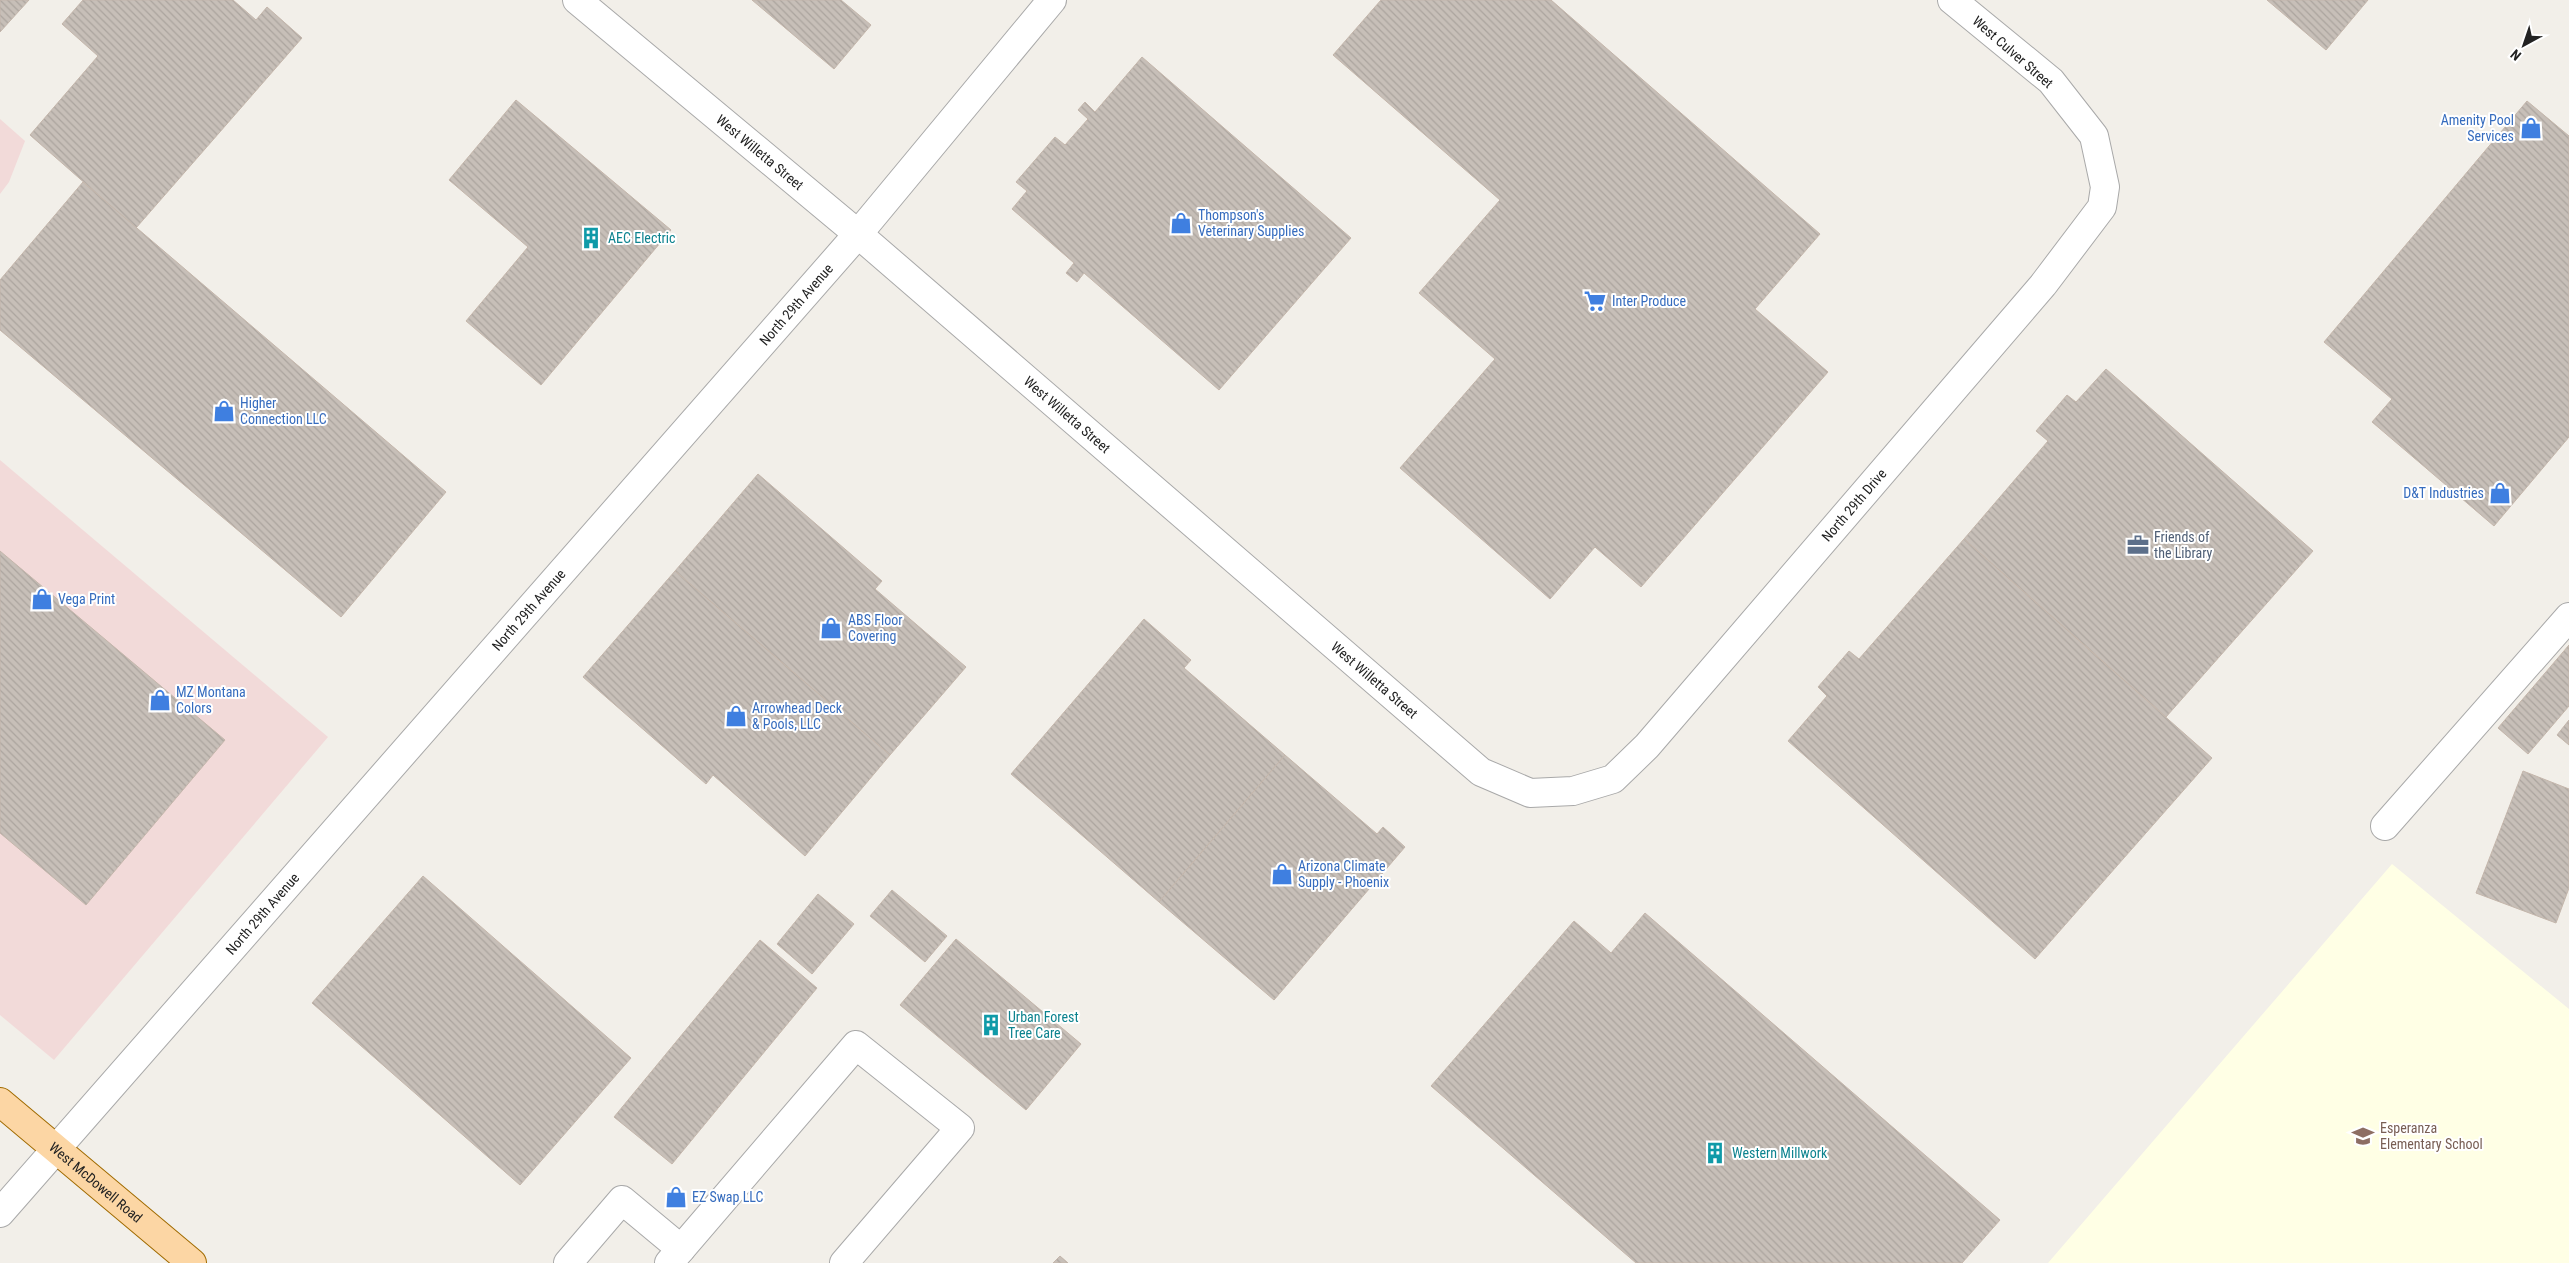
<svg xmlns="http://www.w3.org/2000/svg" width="2569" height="1263" font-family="'Roboto Condensed',sans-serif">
<defs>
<pattern id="building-back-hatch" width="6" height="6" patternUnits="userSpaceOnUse" patternTransform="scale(1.25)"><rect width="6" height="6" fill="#c7bfb8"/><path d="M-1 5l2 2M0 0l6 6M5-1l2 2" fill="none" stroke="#aba49e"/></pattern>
</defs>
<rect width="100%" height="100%" fill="#f2efe9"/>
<!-- commercial -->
<g fill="#f2dad9">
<path d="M0 119 25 141 9 182 0 194Z"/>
<path d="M0 460 328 737 54 1060 0 1015Z"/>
</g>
<!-- education -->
<path fill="#ffffe5" d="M2392 864 2569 1009V1263H2048Z"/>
<!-- building -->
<g fill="url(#building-back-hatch)" stroke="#c4b6ab">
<path d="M0 0H29L0 32Z"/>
<path d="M83 0H233L256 20 267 7 302 38 136 228 30 135 98 56 62 24Z"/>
<path d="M752 0H841L871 25 834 69Z"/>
<path d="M1381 0H1551L1820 234 1755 309 1828 372 1641 587 1595 547 1550 599 1400 468 1495 359 1419 293 1500 200 1333 55Z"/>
<path d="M2267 0H2368L2326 50Z"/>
<path d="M1142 57 1351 238 1219 390 1084 273 1077 282 1066 273 1074 263 1012 209 1027 191 1016 182 1055 137 1065 145 1088 119 1078 110 1085 102 1095 112Z"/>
<path d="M516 100 671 230 541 385 466 321 528 247 449 180Z"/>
<path d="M2527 101 2569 136V437L2494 526 2372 422 2392 399 2324 342Z"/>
<path d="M83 182 446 492 341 617 0 330V280Z"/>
<path d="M2106 369 2313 551 2166 717 1964 539 2048 441 2036 431 2067 395 2076 402Z"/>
<path d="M758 474 882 581 875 589 966 667 890 755 675 571Z"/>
<path d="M1964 539 2212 758 2035 959 1788 741 1827 696 1818 687 1849 651 1859 659Z"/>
<path d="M0 551 225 740 86 905 0 833Z"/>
<path d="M675 571 890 755 805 856 713 775 706 784 583 677Z"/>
<path d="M1144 619 1191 660 1184 668 1285 755 1159 902 1011 774Z"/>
<path d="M2569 645V706L2528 754 2498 728Z"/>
<path d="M2569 720V745L2557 735Z"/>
<path d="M1285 755 1377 834 1383 827 1405 847 1274 1000 1159 902Z"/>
<path d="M2523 771 2569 789V888L2556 923 2476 893Z"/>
<path d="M423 876 631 1058 520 1185 312 1003Z"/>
<path d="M892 890 947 936 925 962 870 916Z"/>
<path d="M818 894 854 924 812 974 777 944Z"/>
<path d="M1645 913 2000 1220 1962 1263H1636L1431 1086 1574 921 1611 953Z"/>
<path d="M956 939 1081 1044 1026 1110 900 1005Z"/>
<path d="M760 940 817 988 672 1164 614 1117Z"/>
<path d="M1060 1256 1068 1263H1053Z"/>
</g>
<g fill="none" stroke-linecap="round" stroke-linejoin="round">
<!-- minor casing -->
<g stroke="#a9a9a9" stroke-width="30">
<g id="minor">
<path id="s1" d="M577 0 858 234 1481 772 1530 793 1573 791 1613 779 1647 746 2043 285 2102 207 2105 187 2094 136 2051 81 1952 0"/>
<path d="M2385 826 2569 617"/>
<path id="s2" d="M0 1213 858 234 1052 0"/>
<path d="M568 1263 622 1200 681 1249"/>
<path d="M669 1263 856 1045 960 1128 844 1263"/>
</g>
</g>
<!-- major casing -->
<g stroke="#a06b00" stroke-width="30">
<g id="major">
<path id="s3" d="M0 1102 192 1263"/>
</g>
</g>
<!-- minor -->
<use href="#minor" stroke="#fff" stroke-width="28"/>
<!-- major -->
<use href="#major" stroke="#fcd6a4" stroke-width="28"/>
</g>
<!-- icons -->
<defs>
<g id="shop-bare" transform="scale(1.725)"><path d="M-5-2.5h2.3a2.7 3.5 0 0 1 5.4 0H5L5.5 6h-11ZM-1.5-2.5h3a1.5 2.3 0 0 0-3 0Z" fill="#3f7fe0" stroke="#fff" stroke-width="2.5" paint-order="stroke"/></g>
<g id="building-bare" transform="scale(1.725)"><path d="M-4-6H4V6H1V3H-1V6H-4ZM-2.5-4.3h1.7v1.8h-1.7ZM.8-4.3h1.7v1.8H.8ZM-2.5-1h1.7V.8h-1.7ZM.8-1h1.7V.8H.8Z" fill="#0f9aa8" stroke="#fff" stroke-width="2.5" paint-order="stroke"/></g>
<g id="supermarket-bare" transform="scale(1.725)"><path d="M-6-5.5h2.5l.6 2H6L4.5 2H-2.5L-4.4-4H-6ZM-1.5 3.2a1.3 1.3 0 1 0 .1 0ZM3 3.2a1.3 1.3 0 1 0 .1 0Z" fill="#3f7fe0" stroke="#fff" stroke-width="2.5" paint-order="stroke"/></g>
<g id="office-bare" transform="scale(1.725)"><path d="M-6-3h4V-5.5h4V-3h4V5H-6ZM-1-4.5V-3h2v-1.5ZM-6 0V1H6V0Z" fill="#5c6f8a" stroke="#fff" stroke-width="2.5" paint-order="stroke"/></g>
<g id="school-bare" transform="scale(1.725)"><path d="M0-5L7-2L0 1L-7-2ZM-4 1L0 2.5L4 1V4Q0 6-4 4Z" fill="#8d6e63" stroke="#fff" stroke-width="2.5" paint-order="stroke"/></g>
</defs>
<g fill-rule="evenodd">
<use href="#shop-bare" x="2531" y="128"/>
<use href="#shop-bare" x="1181" y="223"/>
<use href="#building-bare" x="591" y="238"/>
<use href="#supermarket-bare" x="1595" y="301"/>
<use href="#shop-bare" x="224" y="411"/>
<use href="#shop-bare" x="2500" y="493"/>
<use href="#office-bare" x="2138" y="545"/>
<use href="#shop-bare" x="42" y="599"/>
<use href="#shop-bare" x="831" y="628"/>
<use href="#shop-bare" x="160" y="700"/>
<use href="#shop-bare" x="736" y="716"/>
<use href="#shop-bare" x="1282" y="874"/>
<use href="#building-bare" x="991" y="1025"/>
<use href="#school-bare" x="2363" y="1136"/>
<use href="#building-bare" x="1715" y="1153"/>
<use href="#shop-bare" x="676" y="1197"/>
</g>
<g text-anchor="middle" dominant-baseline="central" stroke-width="4" stroke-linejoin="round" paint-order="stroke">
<!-- street labels -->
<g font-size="14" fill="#222" stroke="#fff">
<text transform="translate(2013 52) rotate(41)">West Culver Street</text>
<text stroke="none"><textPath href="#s1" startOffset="238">West Willetta Street</textPath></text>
<text stroke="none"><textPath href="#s2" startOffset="1208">North 29th Avenue</textPath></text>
<text stroke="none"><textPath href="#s1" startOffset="642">West Willetta Street</textPath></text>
<text stroke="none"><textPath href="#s1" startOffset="1692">North 29th Drive</textPath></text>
<text stroke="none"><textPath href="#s2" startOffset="802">North 29th Avenue</textPath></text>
<text stroke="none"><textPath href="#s1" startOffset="1048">West Willetta Street</textPath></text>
<text stroke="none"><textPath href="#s2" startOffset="398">North 29th Avenue</textPath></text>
<text stroke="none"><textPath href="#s3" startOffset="125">West McDowell Road</textPath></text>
</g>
<!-- shop labels -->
<g font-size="14" fill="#366cbe" stroke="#fff" text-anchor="start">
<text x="2514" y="120" text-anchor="end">Amenity Pool<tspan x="2514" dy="16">Services</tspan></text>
<text x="1198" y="215">Thompson's<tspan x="1198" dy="16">Veterinary Supplies</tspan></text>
<text x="1612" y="301">Inter Produce</text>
<text x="240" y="403">Higher<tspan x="240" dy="16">Connection LLC</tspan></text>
<text x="2484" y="493" text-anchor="end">D&amp;T Industries</text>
<text x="58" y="599">Vega Print</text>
<text x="848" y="620">ABS Floor<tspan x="848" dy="16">Covering</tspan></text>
<text x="176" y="692">MZ Montana<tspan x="176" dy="16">Colors</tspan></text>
<text x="752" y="708">Arrowhead Deck<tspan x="752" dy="16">&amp; Pools, LLC</tspan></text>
<text x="1298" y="866">Arizona Climate<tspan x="1298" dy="16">Supply - Phoenix</tspan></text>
<text x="692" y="1197">EZ Swap LLC</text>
</g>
<!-- culture labels -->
<g font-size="14" fill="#0d838f" stroke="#fff" text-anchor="start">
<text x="608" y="238">AEC Electric</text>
<text x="1008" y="1017">Urban Forest<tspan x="1008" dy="16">Tree Care</tspan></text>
<text x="1732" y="1153">Western Millwork</text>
</g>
<!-- service labels -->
<g font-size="14" fill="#4e5e75" stroke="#fff" text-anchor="start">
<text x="2154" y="537">Friends of<tspan x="2154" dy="16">the Library</tspan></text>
</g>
<!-- education labels -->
<g font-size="14" fill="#785e54" stroke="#fff" text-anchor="start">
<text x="2380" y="1128">Esperanza<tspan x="2380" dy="16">Elementary School</tspan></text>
</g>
</g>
<!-- north arrow -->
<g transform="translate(2524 45) rotate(220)" stroke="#ffffff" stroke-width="4" paint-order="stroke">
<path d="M0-4L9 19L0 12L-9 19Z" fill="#222222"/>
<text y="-8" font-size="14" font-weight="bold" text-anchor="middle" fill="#222222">N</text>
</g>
</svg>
